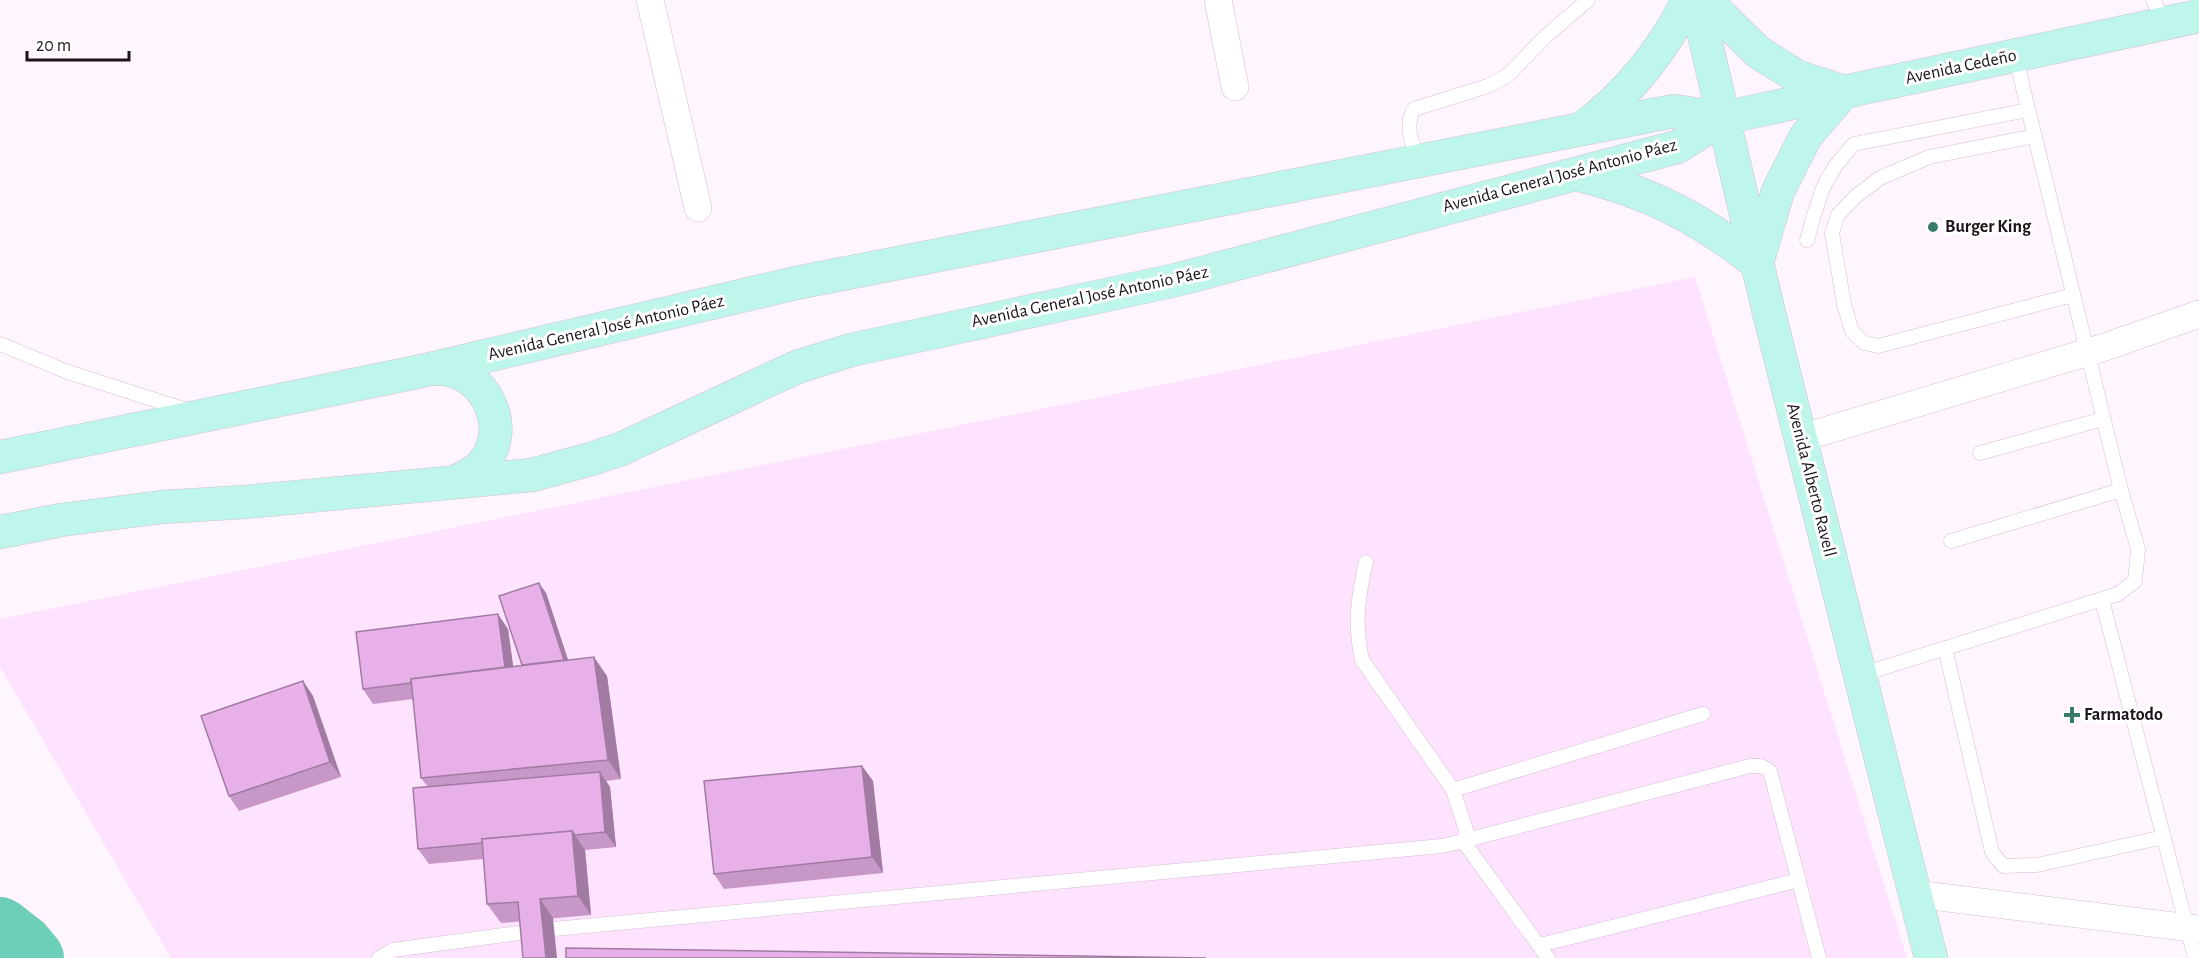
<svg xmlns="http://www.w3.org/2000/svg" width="2199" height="958" font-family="'Alegreya Sans',sans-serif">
<rect width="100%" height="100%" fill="#fef5fe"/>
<!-- built -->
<path fill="#fee3ff" d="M1695 277 1907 958H171L0 667V619Z"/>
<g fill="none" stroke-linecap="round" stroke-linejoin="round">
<!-- river -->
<path stroke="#6dcfb8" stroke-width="62" d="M0 928 23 946 33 958"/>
<!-- lane casing -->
<g stroke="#d4bfd4" stroke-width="15">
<g id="lane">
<path d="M2153 0 2166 23"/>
<path d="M2015 55 2121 490"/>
<path d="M2034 136 1929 157 1880 178 1855 197 1838 215 1832 233 1844 304 1852 331 1864 343 1878 346 2073 295"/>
<path d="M1417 161C1413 144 1404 125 1414 109L1488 86 1508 75 1546 36 1588 0"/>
<path d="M1807 240C1819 198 1822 177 1854 144L2028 110"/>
<path d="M0 344 65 371 186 410"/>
<path d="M1980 453 2103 419"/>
<path d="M1366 562C1358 597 1354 624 1362 660L1453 790 1467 833 1463 841"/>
<path d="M2102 600 2195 958"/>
<path d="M1945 648 1992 852 2003 866 2037 865 2164 837"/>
<path d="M1860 675 2118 594 2135 581 2138 549 2121 490 1951 541"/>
<path d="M1453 790 1703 714"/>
<path d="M1463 841 1750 766H1761L1770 771 1819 958"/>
<path d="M554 929 1442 846 1463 841 1548 958"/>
<path d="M1540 945 1799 880"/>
<path d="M379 958 393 950 533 931"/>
</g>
</g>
<!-- street casing -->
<g stroke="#d4bfd4" stroke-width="28">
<g id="street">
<path d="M650 0 698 208"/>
<path d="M1218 0 1235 87"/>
<path d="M1801 438 2105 347 2199 314"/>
<path d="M1915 894 2199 929"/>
</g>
</g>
<!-- secondary casing -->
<g stroke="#d4bfd4" stroke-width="34">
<g id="secondary">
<path d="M1696 0 1769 313 1931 958"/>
<path d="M1584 127C1629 93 1663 51 1688 0"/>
<path d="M1576 174C1649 192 1698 217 1757 263L1778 191 1806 136 1844 92 1798 77 1758 52 1705 0"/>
<path d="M433 369C484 364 517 431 479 468 472 474 463 478 455 482"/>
<path d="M0 457 422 371 796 283 1674 111 1723 118 2199 16"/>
<path d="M0 532 61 520 162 507 245 502 532 475 591 459 621 449 797 367 851 350 1176 280 1677 147 1723 118"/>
</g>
</g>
<!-- lane -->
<use href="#lane" stroke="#fff" stroke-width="14"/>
<!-- street -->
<use href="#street" stroke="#fff" stroke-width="27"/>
<!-- secondary -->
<use href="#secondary" stroke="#bef6ec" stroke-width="33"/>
</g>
<!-- wall -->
<g fill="#c797c8">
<path d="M546 593 568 660 607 676 621 779 606 781 610 787 616 847 585 850 591 915 501 923 487 904 483 859 429 864 418 849 427 786 421 778 413 699 373 704 363 689 508 629 513 666 522 665Z"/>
<path d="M303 681 313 696 341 777 239 811 229 796Z"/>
<path d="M862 766 873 781 883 873 724 889 714 874Z"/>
</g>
<!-- shaded-wall -->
<g fill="#a27ba3">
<path d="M539 583 546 593 572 672 565 661Z"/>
<path d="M498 614 508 629 516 687 505 672Z"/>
<path d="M594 657 607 676 621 779 608 760Z"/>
<path d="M303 681 313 696 341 777 330 762Z"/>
<path d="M862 766 873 781 883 873 872 857Z"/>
<path d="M600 772 610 787 616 847 605 832Z"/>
<path d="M572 831 585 850 591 915 578 896Z"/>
<path d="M540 899 553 918 557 958H546Z"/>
</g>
<!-- building -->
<g fill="#e7b0e9" stroke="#a27ba3" stroke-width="1.5">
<path d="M539 583 564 660 522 665 499 596Z"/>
<path d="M498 614 505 667 411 679V683L363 689 356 632Z"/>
<path d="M594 657 608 760 421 778 411 679Z"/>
<path d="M303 681 330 762 229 796 201 716Z"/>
<path d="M862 766 872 857 714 874 704 781Z"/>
<path d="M600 772 605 832 575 835 572 831 482 839V843L418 849 413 788Z"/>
<path d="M572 831 578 896 540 899 546 958H523L518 902 487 904 482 839Z"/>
<path d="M566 948 1206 958H566Z"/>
</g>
<!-- markers -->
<g fill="#397b6c" stroke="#fff" stroke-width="2">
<circle cx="1933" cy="227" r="6"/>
<path d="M2069 706h6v6h6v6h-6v6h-6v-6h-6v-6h6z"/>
</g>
<g text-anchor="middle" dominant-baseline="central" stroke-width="6" stroke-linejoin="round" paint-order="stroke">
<!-- street labels -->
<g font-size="18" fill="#1c141c" stroke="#fff">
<text transform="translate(1961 67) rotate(-12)">Avenida Cedeño</text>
<text transform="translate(1560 176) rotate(-15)">Avenida General José Antonio Páez</text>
<text transform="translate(1090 297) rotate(-12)">Avenida General José Antonio Páez</text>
<text transform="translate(606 328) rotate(-13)">Avenida General José Antonio Páez</text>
<text transform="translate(1811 480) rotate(76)">Avenida Alberto Ravell</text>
</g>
<!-- poi labels -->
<g font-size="18" font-weight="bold" fill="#1c141c" stroke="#fff" text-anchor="start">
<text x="1945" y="227">Burger King</text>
<text x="2084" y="715">Farmatodo</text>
</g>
</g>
<!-- scale -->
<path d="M27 51v9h102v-9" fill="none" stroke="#1c141c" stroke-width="3"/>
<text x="36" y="51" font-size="18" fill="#1c141c" stroke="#ffffff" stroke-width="4.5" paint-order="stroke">20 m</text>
</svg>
